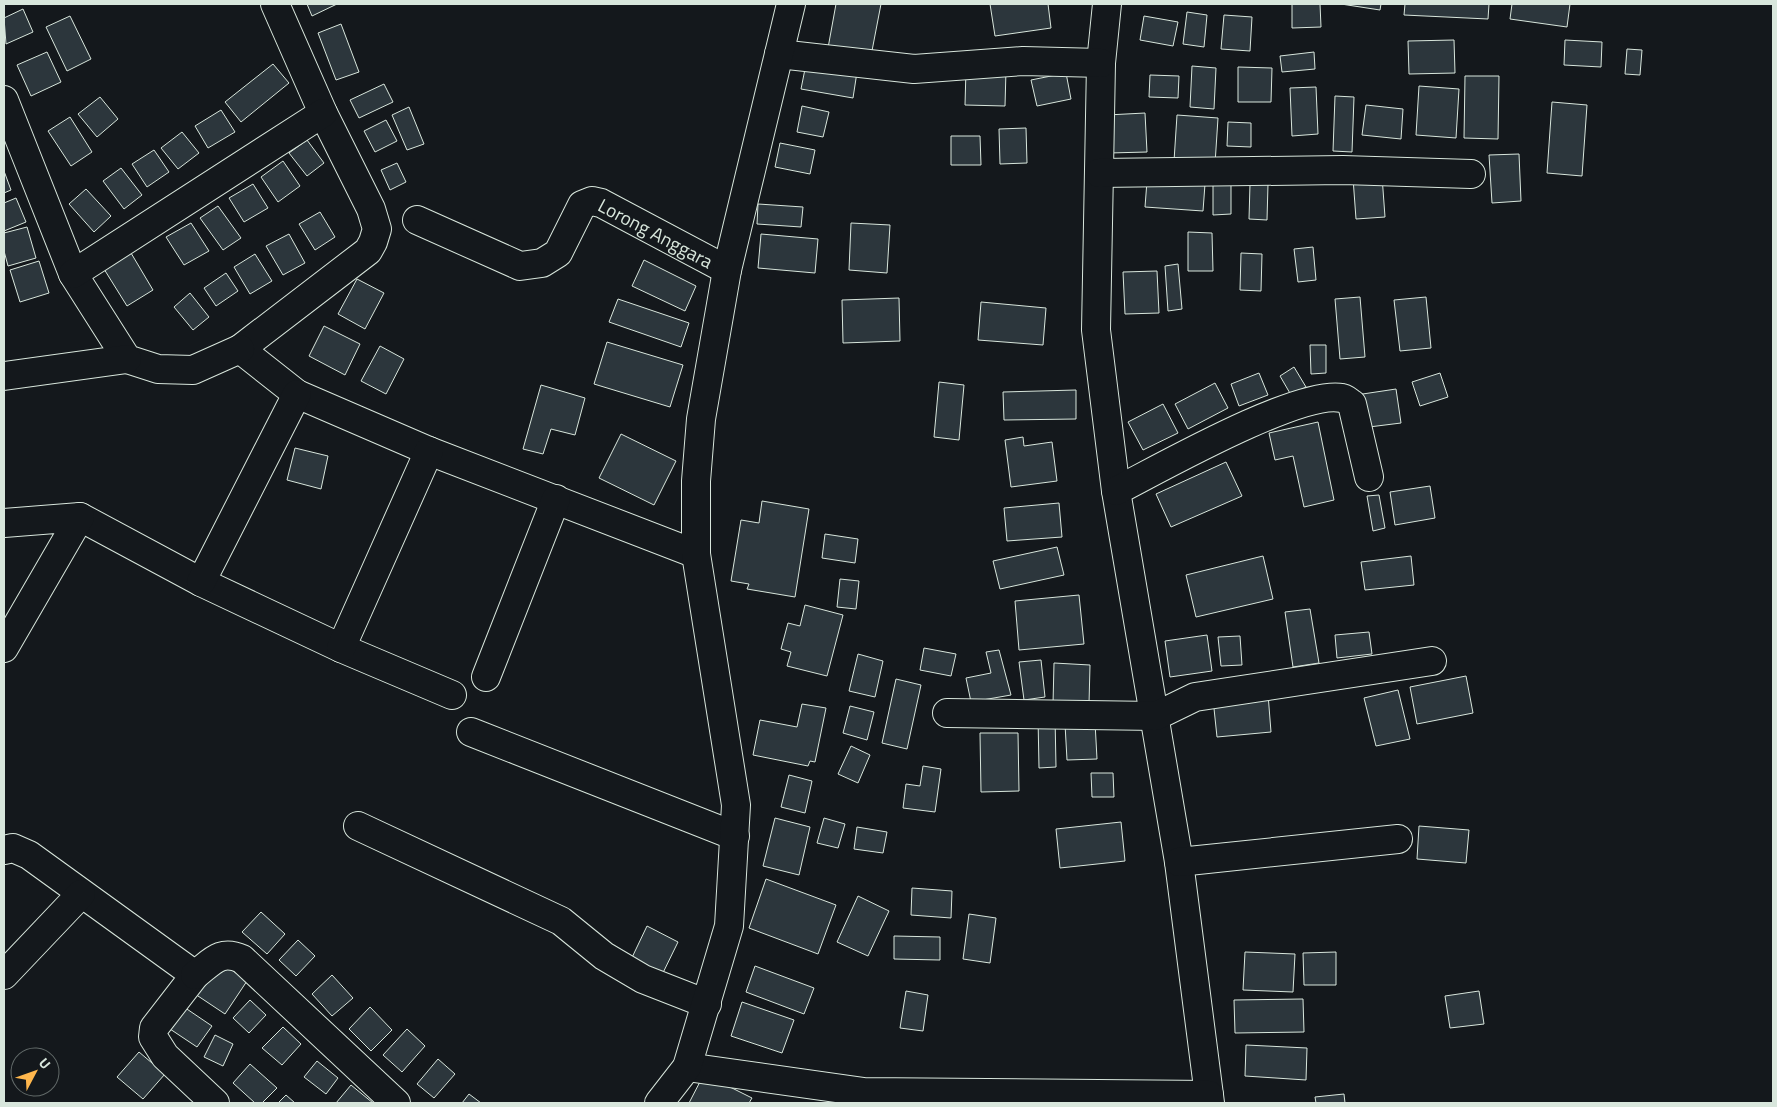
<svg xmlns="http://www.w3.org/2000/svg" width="1777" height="1107" font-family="'Titillium Web',sans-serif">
<rect width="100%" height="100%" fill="#14181c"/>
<!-- building -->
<g fill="#2c363c" stroke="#d8e6dc">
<path d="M307 4H337L312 16Z"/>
<path d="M836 4H881L871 56 828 48Z"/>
<path d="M990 4H1048L1051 28 995 36Z"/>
<path d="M1292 4H1320L1321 27 1292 28Z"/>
<path d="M1341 4H1381L1380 10Z"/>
<path d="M1405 4H1489L1488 19 1404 15Z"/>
<path d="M1512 4H1570L1567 27 1510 19Z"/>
<path d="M23 9 33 32 6 44 4 18Z"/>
<path d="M1187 12 1207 15 1204 47 1183 44Z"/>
<path d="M1224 15 1252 17 1250 51 1221 49Z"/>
<path d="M70 16 91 59 67 71 46 27Z"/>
<path d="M1144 16 1178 22 1173 46 1140 40Z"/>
<path d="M341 24 359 72 336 80 318 33Z"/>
<path d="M1454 40 1455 73 1409 74 1408 41Z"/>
<path d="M1565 40 1602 42 1601 67 1564 65Z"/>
<path d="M1627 49 1642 50 1640 75 1625 74Z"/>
<path d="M47 52 61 82 31 96 17 65Z"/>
<path d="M1314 52 1315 69 1282 72 1280 56Z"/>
<path d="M273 64 289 83 241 122 225 102Z"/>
<path d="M806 64 857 72 853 98 801 89Z"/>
<path d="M1192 66 1216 68 1214 109 1190 107Z"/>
<path d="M1238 67 1272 68 1271 102H1238Z"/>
<path d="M966 69 1006 70 1005 106 965 105Z"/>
<path d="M1066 73 1071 99 1037 106 1031 80Z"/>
<path d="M1150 75 1179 76 1178 98 1149 97Z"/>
<path d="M1465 76H1499L1498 139 1464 138Z"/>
<path d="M384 84 393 102 359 118 350 100Z"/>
<path d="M1419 86 1459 89 1456 138 1416 135Z"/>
<path d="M1316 87 1318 134 1292 136 1290 88Z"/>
<path d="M1335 96 1354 97 1352 152 1333 151Z"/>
<path d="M100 97 118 119 97 137 78 114Z"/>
<path d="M1552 102 1587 105 1582 176 1547 173Z"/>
<path d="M1366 105 1403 109 1401 139 1362 135Z"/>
<path d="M802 106 829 112 823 137 797 132Z"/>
<path d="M409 107 424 144 407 150 392 115Z"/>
<path d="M221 110 235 132 208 148 195 126Z"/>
<path d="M1145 113 1147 152 1109 153 1107 115Z"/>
<path d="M1177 115 1218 118 1215 164 1174 161Z"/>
<path d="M70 117 92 152 71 166 48 131Z"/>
<path d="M386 120 397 141 375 152 364 131Z"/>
<path d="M1228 122 1251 123V147L1227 146Z"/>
<path d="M1026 128 1027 163 1000 164 999 129Z"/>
<path d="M182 132 199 153 178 169 161 148Z"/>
<path d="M951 136H980L981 165H951Z"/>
<path d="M307 140 324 163 307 176 289 153Z"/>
<path d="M780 143 815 150 810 174 775 167Z"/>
<path d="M154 150 169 172 147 187 132 164Z"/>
<path d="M1519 154 1521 201 1492 203 1489 155Z"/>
<path d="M283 161 300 186 278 202 261 177Z"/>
<path d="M397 163 406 182 390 190 381 170Z"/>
<path d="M121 168 142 195 124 209 103 181Z"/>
<path d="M4 171 11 190 4 193Z"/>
<path d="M1382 176 1385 217 1356 219 1353 178Z"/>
<path d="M1147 181 1205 184 1203 211 1145 207Z"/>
<path d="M1213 183H1231V214L1213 215Z"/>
<path d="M253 184 268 208 244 222 229 198Z"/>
<path d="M1250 184H1268L1267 220 1249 219Z"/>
<path d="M86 189 111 216 94 232 69 204Z"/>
<path d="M16 198 26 222 4 231V203Z"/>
<path d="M758 204 803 207 801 227 757 224Z"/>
<path d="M218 206 241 238 223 250 200 218Z"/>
<path d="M320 212 335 237 315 250 299 224Z"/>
<path d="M191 223 209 251 184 265 166 237Z"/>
<path d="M851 223 890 225 887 273 849 270Z"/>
<path d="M27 227 36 258 8 266 4 251V233Z"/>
<path d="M1188 232 1212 233 1213 271H1188Z"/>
<path d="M289 234 305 263 283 275 266 246Z"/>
<path d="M761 234 818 239 815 273 758 268Z"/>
<path d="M1313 247 1316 280 1298 282 1294 249Z"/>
<path d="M131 253 153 290 127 306 104 269Z"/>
<path d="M1241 253 1262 254 1261 291 1240 290Z"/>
<path d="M255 254 272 281 250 294 234 267Z"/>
<path d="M644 260 696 286 685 311 632 286Z"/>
<path d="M39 261 49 293 20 302 10 270Z"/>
<path d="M1178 264 1182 309 1168 311 1165 266Z"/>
<path d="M1157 271 1159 313 1125 314 1123 272Z"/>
<path d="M226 273 238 291 216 306 204 288Z"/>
<path d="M357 279 384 293 365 329 338 314Z"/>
<path d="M190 293 209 317 193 330 174 307Z"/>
<path d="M1360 297 1365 357 1340 359 1335 299Z"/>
<path d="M1426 297 1431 348 1400 351 1394 300Z"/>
<path d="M899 298 900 341 843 343 842 300Z"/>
<path d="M618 299 689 323 681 347 609 322Z"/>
<path d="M981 302 1046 308 1043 345 978 340Z"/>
<path d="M324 326 360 344 345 375 309 356Z"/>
<path d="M607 342 683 365 670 407 594 384Z"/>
<path d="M1310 345H1326V373L1311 374Z"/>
<path d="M380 346 404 359 386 394 361 381Z"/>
<path d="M1294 367 1306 387 1291 395 1280 376Z"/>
<path d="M1259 373 1268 395 1239 406 1231 384Z"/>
<path d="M1440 373 1448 397 1420 406 1412 382Z"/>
<path d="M939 382 964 385 959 440 934 437Z"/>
<path d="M1215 383 1228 408 1188 429 1175 404Z"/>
<path d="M541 385 585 398 575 435 551 429 543 454 523 449Z"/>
<path d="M1396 389 1401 423 1361 428 1356 395Z"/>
<path d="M1076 390V419L1004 420 1003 392Z"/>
<path d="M1163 404 1178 433 1143 450 1128 422Z"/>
<path d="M1318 422 1334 500 1304 507 1293 456 1275 460 1269 433Z"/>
<path d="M621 434 676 461 654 505 599 478Z"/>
<path d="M1023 437 1024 446 1052 442 1057 481 1011 487 1005 440Z"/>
<path d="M295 448 328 456 321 489 287 480Z"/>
<path d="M1226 462 1242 496 1171 527 1156 494Z"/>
<path d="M1430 486 1435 518 1395 525 1390 492Z"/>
<path d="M1379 495 1385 528 1373 531 1367 496Z"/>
<path d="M762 501 809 509 795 597 747 589 749 584 731 581 741 520 759 523Z"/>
<path d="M1059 503 1062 537 1007 541 1004 508Z"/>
<path d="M825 534 858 539 855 563 822 558Z"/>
<path d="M1057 547 1064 575 1000 589 993 561Z"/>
<path d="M1263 556 1273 599 1196 617 1186 575Z"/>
<path d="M1411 556 1414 585 1365 590 1361 562Z"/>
<path d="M840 579 859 581 856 609 837 607Z"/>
<path d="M1079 595 1084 644 1019 650 1015 601Z"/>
<path d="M805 605 843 615 827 676 787 666 791 652 781 649 788 623 800 626Z"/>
<path d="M1310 609 1319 663 1293 667 1285 612Z"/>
<path d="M1369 632 1372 654 1337 658 1335 635Z"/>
<path d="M1207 635 1212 671 1170 677 1165 641Z"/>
<path d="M1240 636 1242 665 1221 666 1218 637Z"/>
<path d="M924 648 956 654 951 676 920 670Z"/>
<path d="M999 650 1011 695 971 702 966 678 991 673 986 652Z"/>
<path d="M858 654 883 661 875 697 849 691Z"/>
<path d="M1041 660 1045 697 1024 700 1019 662Z"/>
<path d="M1054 663 1090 665 1089 704H1053Z"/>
<path d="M1466 676 1473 713 1417 724 1410 687Z"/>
<path d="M896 679 921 685 907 749 882 743Z"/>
<path d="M1398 690 1410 739 1376 746 1364 698Z"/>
<path d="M1268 694 1271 732 1217 737 1213 699Z"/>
<path d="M802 704 826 708 815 762 810 761 808 766 753 755 760 720 797 727Z"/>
<path d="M850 706 874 712 867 740 843 733Z"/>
<path d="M1055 716 1056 767 1039 768 1038 717Z"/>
<path d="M1095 722 1097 759 1067 760 1065 724Z"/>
<path d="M980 733H1018L1019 791 981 792Z"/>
<path d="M851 746 870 755 858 783 838 774Z"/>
<path d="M923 766 941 769 935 812 903 808 906 784 920 786Z"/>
<path d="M1091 773H1113L1114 797H1092Z"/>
<path d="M789 775 812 781 805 813 781 807Z"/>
<path d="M775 818 810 827 799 875 763 866Z"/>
<path d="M824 818 845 824 838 848 817 843Z"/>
<path d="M1121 822 1125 861 1060 868 1056 829Z"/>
<path d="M1419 826 1469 830 1466 863 1417 859Z"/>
<path d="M857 827 887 832 883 853 854 849Z"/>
<path d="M766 879 836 905 818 954 749 928Z"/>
<path d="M912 888 952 891 951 918 911 915Z"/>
<path d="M858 896 889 911 868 956 837 942Z"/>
<path d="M261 912 285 934 267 954 242 932Z"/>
<path d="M969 914 996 918 990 963 963 959Z"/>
<path d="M647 926 678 942 658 983 627 968Z"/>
<path d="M894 936 940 937V960L894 959Z"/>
<path d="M298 940 315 956 296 976 279 960Z"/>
<path d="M1245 952 1295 954 1293 992 1243 990Z"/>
<path d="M1336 952V985H1304L1303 953Z"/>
<path d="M218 960 247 981 225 1014 195 994Z"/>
<path d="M755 966 814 988 804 1014 746 992Z"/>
<path d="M332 975 353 998 332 1016 312 994Z"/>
<path d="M906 991 928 995 923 1031 900 1028Z"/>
<path d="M1479 991 1484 1024 1450 1028 1445 996Z"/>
<path d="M1303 999 1304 1032 1235 1033 1234 1000Z"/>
<path d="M250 1000 266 1015 249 1033 233 1018Z"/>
<path d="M742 1002 794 1020 782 1053 731 1036Z"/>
<path d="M178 1003 212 1026 197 1047 164 1025Z"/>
<path d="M370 1007 392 1030 371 1051 349 1029Z"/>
<path d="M283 1027 301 1044 282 1065 262 1048Z"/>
<path d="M407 1029 425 1046 402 1072 383 1055Z"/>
<path d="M215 1035 233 1044 223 1066 204 1057Z"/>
<path d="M1246 1045 1307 1048 1306 1080 1245 1076Z"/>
<path d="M139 1052 165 1074 143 1099 117 1077Z"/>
<path d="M438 1059 455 1074 434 1098 417 1084Z"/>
<path d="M317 1061 338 1078 326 1094 304 1077Z"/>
<path d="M250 1064 277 1088 262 1103H255L233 1083Z"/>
<path d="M704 1074 752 1098 749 1103H689Z"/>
<path d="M351 1085 373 1103H336Z"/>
<path d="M469 1094 481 1103H462Z"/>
<path d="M1344 1094 1345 1103H1316L1315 1097Z"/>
<path d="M286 1095 295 1103H278Z"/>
</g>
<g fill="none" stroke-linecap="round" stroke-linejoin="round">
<!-- minor casing -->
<g stroke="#d8e6dc" stroke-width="30">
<g id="minor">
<path d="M275 4 323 113 371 209 377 229 373 242 368 251 240 349 297 394 429 451 696 554"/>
<path d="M1107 4 1101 63 1096 330 1116 491 1179 862 1210 1103"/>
<path d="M779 54 914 69 1023 61 1101 63"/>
<path d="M4 100 73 274 127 359 158 369 193 370 240 349"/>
<path d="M1099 173 1343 170 1471 174"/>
<path id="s1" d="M417 220 520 266 542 263 558 253 582 205 592 201 601 203 727 270"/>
<path d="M73 274 323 113"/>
<path d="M4 376 127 359"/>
<path d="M1116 491C1159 469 1300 389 1342 398 1345 398 1349 402 1352 404L1369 477"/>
<path d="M80 517 201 582 341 648 452 695"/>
<path d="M4 523 80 517 4 648"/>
<path d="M201 582 297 394"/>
<path d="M341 648 429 451"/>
<path d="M486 677 556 499"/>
<path d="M947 713 1156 716 1195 697 1432 661"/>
<path d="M471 732 735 836"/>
<path d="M358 826 561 921 604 956 643 979 707 1004"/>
<path d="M4 850 13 848 29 855 195 975 154 1028 153 1037 165 1056 215 1103"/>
<path d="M1179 862 1398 839"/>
<path d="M4 975 81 894"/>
<path d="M195 975C212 962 220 949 242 959L396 1103"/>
<path d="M687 1067 864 1092 1209 1095"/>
<path d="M659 1103 687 1067 729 926 736 805 696 554V481L701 419 727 270 791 4"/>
</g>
</g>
<!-- minor -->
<use href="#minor" stroke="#14181c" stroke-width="28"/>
</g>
<g text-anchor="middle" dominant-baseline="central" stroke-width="4" stroke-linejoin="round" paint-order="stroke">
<!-- street labels -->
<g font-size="19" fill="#d8e6dc" stroke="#14181c">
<text stroke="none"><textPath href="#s1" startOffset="290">Lorong Anggara</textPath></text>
</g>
</g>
<!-- border -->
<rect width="1777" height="1107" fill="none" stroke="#d8e6dc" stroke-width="10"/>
<!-- north arrow -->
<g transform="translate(35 1072) rotate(49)"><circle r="24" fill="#14181c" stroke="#626a69"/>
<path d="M0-4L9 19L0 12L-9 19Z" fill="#ffb74d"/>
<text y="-8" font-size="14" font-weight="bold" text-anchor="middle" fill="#d8e6dc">U</text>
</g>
</svg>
